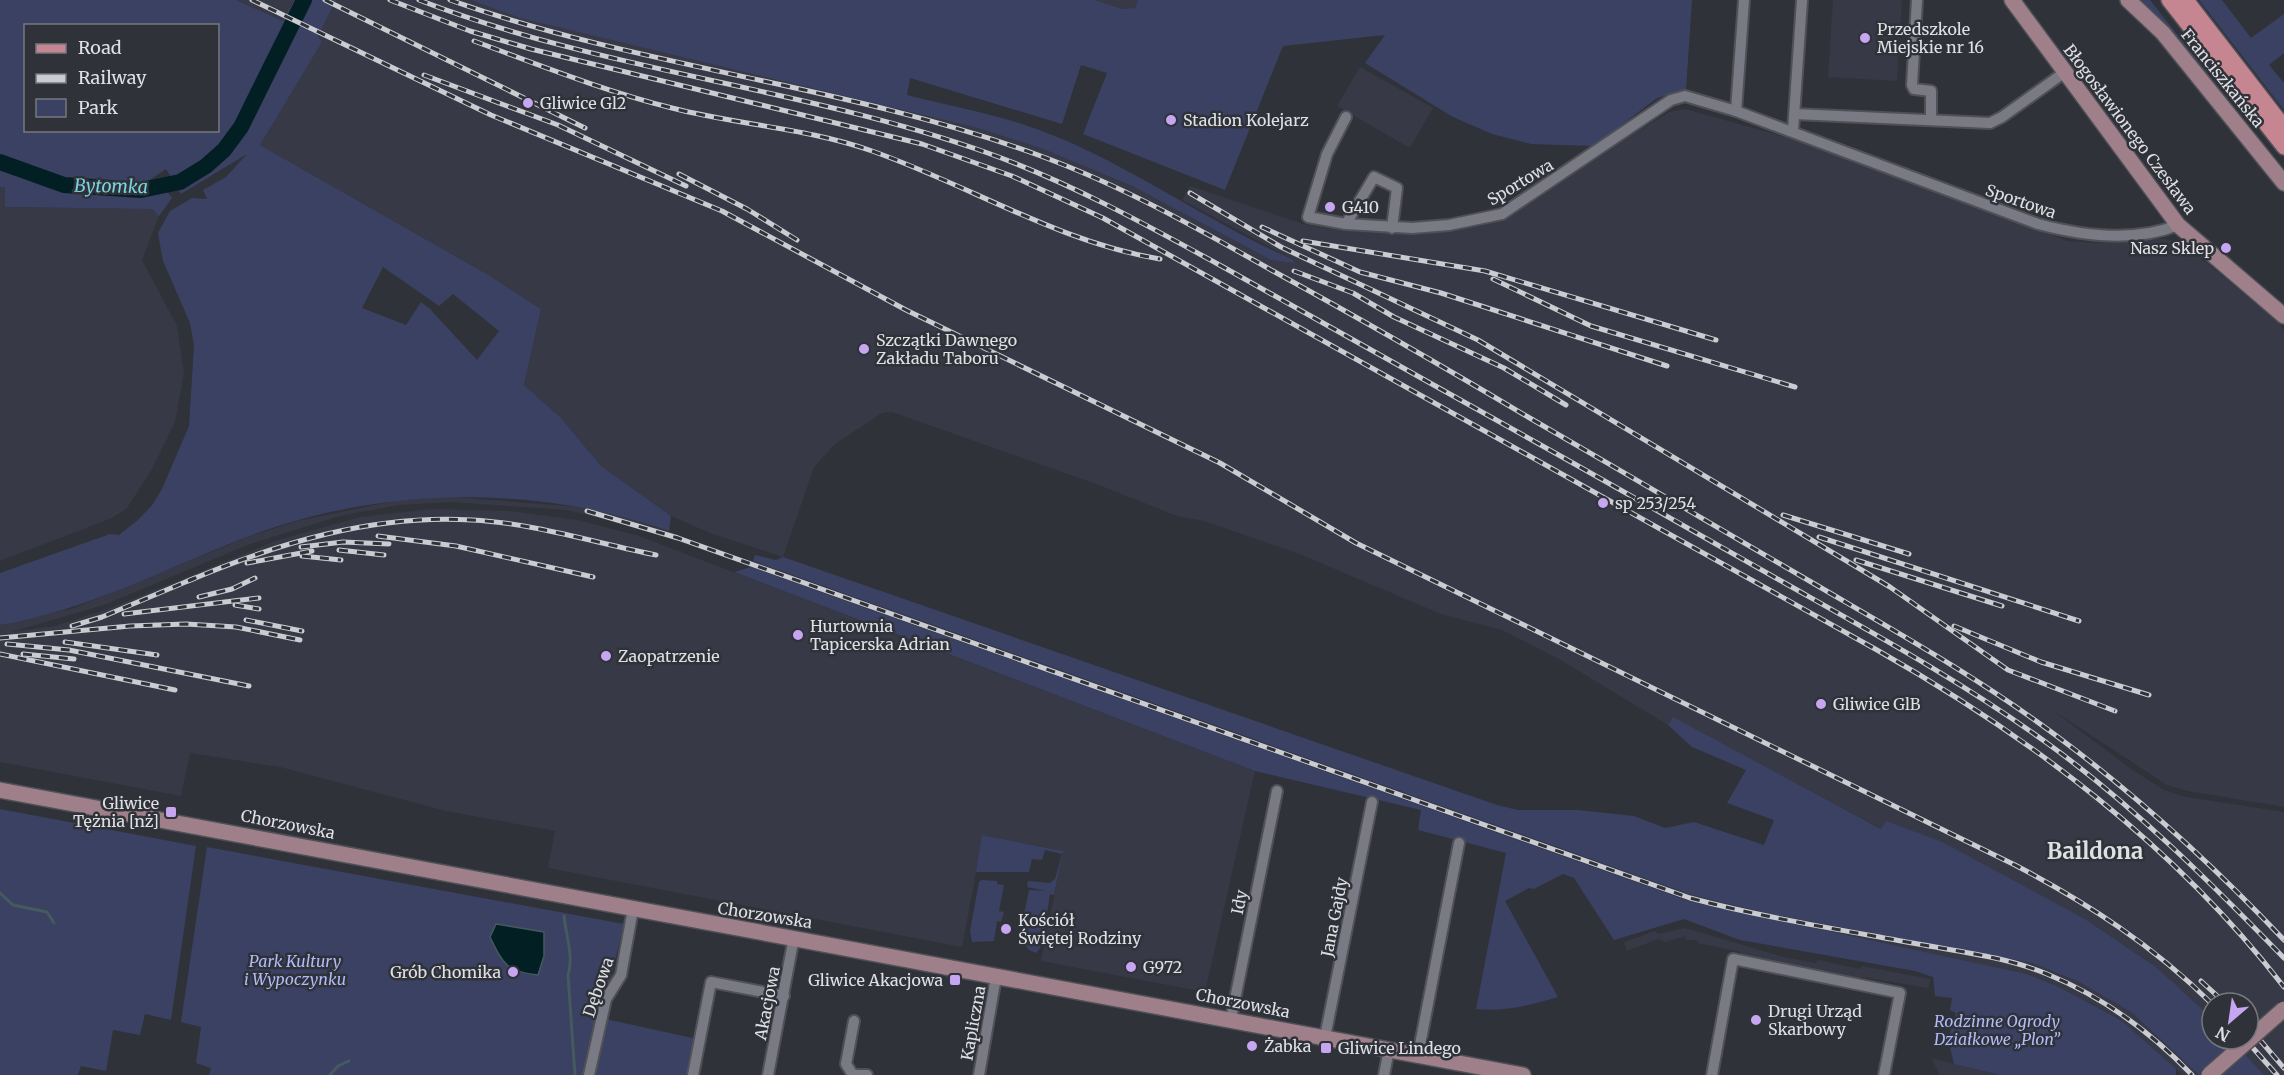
<svg xmlns="http://www.w3.org/2000/svg" width="2284" height="1075" font-family="Merriweather,serif">
<rect width="100%" height="100%" fill="#303239"/>
<!-- built -->
<g fill="#373946">
<path d="M236 0H294L283 21Z"/>
<path d="M336 0H471L978 128 1043 149 1132 186 1271 260 1295 262 1292 259 1182 200 1190 186 1303 224 1343 231 1412 234 1483 224 1507 219 1622 141 1669 112 1685 109 1810 144 2067 241 2098 243 2156 238 2171 240 2185 245 2279 323 2284 331V807L2188 791 2167 785 2051 709 2134 771 2164 790 2186 797 2284 812V1075H2264L2231 1039H2248V1003H2212V1018L2156 967 2085 919 1886 821 1882 829 1673 718 1668 725 1559 659 1502 630 1441 614 1297 553 1204 521 1177 516 1099 485 892 412 882 413 835 444 814 467 783 557 710 533 671 516 601 466 561 418 524 385 541 309 490 276 260 145 322 42 318 36Z"/>
<path d="M1095 0H1138L1135 9H1123Z"/>
<path d="M1833 0H1902L1897 81 1828 77Z"/>
<path d="M1360 67 1433 108 1410 148 1337 106Z"/>
<path d="M0 187H5V207L152 209 159 216 142 260 177 326 184 373 175 422 152 469 127 508 112 518 0 561Z"/>
<path d="M450 497 568 506 605 511 641 522 1692 895 2032 963 2077 981 2131 1012 2199 1075H2182L2122 1021 2059 987 1689 901 751 567 639 528 567 510 450 502 399 505 340 516 250 544 104 605 11 632 55 626 113 607 278 540 360 517 432 509 510 511 577 520 636 535 1255 771 1205 992 1041 961 1063 851 983 835 962 947 548 868 555 831 446 811 280 767 190 753 181 796 0 762V625L74 608 248 537 297 521 399 500Z"/>
<path d="M1685 928 1783 957 1816 963 1818 960 1860 969 1862 966 1931 979 1928 988 1862 977 1859 979 1761 962V959L1741 956V952L1698 943 1697 940H1686V936L1665 942 1658 939 1627 951 1624 942 1655 931 1658 934Z"/>
<path d="M1931 1058 1954 1064 2000 1075H1940Z"/>
</g>
<!-- green -->
<g fill="#3b4163" fill-rule="evenodd">
<path d="M0 0H236L283 21 294 0H336L318 36 322 42 260 145 490 276 541 309 524 385 561 418 601 466 671 516 669 531C535 484 380 486 247 537 164 569 88 610 0 625V573L110 534 119 535 138 520 153 504 162 489 189 426 194 346 190 323 163 261 158 233 170 211 192 198 207 199 203 190 226 177 247 154 181 194 166 169 145 183 77 181 48 177 0 156ZM26 26H218V130H26ZM383 267 439 306 453 294 499 331 477 360 430 309 421 302 406 325 362 308Z"/>
<path d="M471 0H1095L1123 9 1135 8 1138 0H1692L1686 90 1657 98 1594 146 1531 144 1492 134 1453 117 1365 63 1385 35 1283 46 1225 190 1083 134 1107 73 1081 65 1062 124 910 78 907 95C945 105 985 112 1022 124 1118 155 1200 219 1292 259L1295 263 1271 260 1132 186 1043 149 978 128 520 18Z"/>
<path d="M2137 0H2150L2284 171V178Z"/>
<path d="M2199 0H2222L2251 38 2284 14V53L2269 65 2284 83V110Z"/>
<path d="M0 170 64 191 150 194 165 189 172 198 159 216 152 209 5 207V187H0Z"/>
<path d="M755 555 776 560 783 557 1497 805 1518 810H1578L1634 816 1665 828 1694 822 1764 845 1774 820 1727 803 1746 770 1692 747 1668 725 1673 717 1881 829 1886 821 1942 842 2085 919 2156 967 2212 1018V1039H2231L2264 1075H2199L2131 1012 2077 981 2032 963 1771 914 1692 895 753 561Z"/>
<path d="M751 567 1689 901 2026 974 2059 987 2122 1021 2176 1069V1075H2000L1954 1064 1948 1039 1956 1013 1950 1010 1952 998 1935 996 1933 977 1915 971 1740 940 1684 919 1614 940 1574 878 1563 874 1534 889 1529 888 1505 901 1558 997C1531 1005 1504 1012 1476 1009L1506 853 1418 830 1421 810 1255 771 734 572Z"/>
<path d="M0 809 196 846 171 1020 145 1014 140 1035 113 1030 106 1071 81 1066 78 1075H0Z"/>
<path d="M982 835 1063 851 1054 895 1050 894 1042 945 1036 953 1029 950 1019 938 1029 890 1046 891 1027 887 1028 881 1050 883 1055 879 1062 854 1045 850 1042 860 1032 859 1029 872H976Z"/>
<path d="M207 847 624 924 601 1018 697 1039 690 1075H209L211 1068 196 1063 201 1027 181 1022Z"/>
<path d="M982 880 997 881V884L1004 885 999 911 1004 912 1001 922 997 921 994 941 972 942 970 931 979 882Z"/>
</g>
<!-- water -->
<path fill="#022024" stroke="#445a5e" stroke-width="1.5" d="M496 924 544 932V956L538 975C507 972 503 964 490 937Z"/>
<g fill="none" stroke-linecap="round" stroke-linejoin="round">
<!-- stream -->
<g stroke="#445a5e" stroke-width="3">
<path d="M0 893 13 905 47 912 54 923"/>
<path d="M564 916C566 936 574 957 568 975L575 1075"/>
<path d="M330 1075 338 1066 349 1061"/>
</g>
<!-- river -->
<path stroke="#022024" stroke-width="16" d="M0 162 64 185 141 190 180 182 206 166 224 150 241 127 304 0"/>
<!-- street casing -->
<g stroke="#4f5157" stroke-width="14">
<g id="street">
<path d="M1917 0 1912 85 1914 89 1931 91V120"/>
<path d="M1736 111 1744 0"/>
<path d="M1795 114 1990 123 2002 117 2065 72"/>
<path d="M1346 117 1327 154 1308 217 1346 224 1412 228 1449 225 1502 214 1671 100 1685 96 1736 111 2038 224C2083 236 2134 243 2178 225"/>
<path d="M1793 131 1802 0"/>
<path d="M1346 224 1374 177 1397 188 1392 228"/>
<path d="M1231 1019 1277 791"/>
<path d="M1325 1037 1372 802"/>
<path d="M1418 1055 1459 843"/>
<path d="M589 1075 606 999 621 975 633 909"/>
<path d="M693 1075 711 982 784 996"/>
<path d="M768 1075 794 937"/>
<path d="M853 1075 846 1064 854 1021"/>
<path d="M854 1075H867"/>
<path d="M979 1075 996 977"/>
<path d="M1384 1075 1389 1049"/>
<path d="M1712 1075 1733 959 1900 993 1884 1075"/>
</g>
</g>
<!-- secondary casing -->
<g stroke="#4f5157" stroke-width="18">
<g id="secondary">
<path d="M2012 0 2178 225 2284 316"/>
<path d="M2128 0 2163 33 2284 183"/>
<path d="M0 790 1523 1075"/>
</g>
</g>
<!-- primary casing -->
<g stroke="#4f5157" stroke-width="18">
<g id="primary">
<path d="M2169 0 2284 147"/>
<path d="M2186 0 2284 127"/>
</g>
</g>
<!-- street -->
<use href="#street" stroke="#797a83" stroke-width="10"/>
<!-- secondary -->
<use href="#secondary" stroke="#9f808a" stroke-width="15"/>
<!-- primary -->
<use href="#primary" stroke="#c58692" stroke-width="15"/>
<!-- rail casing -->
<g stroke="#caccd1" stroke-width="5">
<g id="rail">
<path d="M252 0 491 115 722 211 906 310 1220 463 1356 543 2015 865C2087 903 2154 946 2212 1004"/>
<path d="M325 0 585 128"/>
<path d="M390 0 470 31 531 49 922 144 1012 176 1103 218 1877 650C2032 738 2174 845 2284 987"/>
<path d="M419 0C602 71 801 87 985 152 1069 182 1147 225 1225 268 1296 308 1368 348 1439 388 1554 452 1669 517 1783 582 1873 633 1964 683 2047 743 2134 806 2209 881 2284 958"/>
<path d="M450 0C641 68 847 85 1038 155 1121 185 1197 228 1273 271 1359 318 1444 367 1528 417 1625 473 1722 530 1818 586 1900 634 1982 680 2058 737 2140 798 2214 866 2284 940"/>
<path d="M474 41C539 65 604 91 672 108 738 125 807 128 872 151 969 185 1058 242 1160 259"/>
<path d="M424 75 558 125 686 186"/>
<path d="M679 174 747 209 797 240"/>
<path d="M1190 193 1281 247 1478 340 1890 587 2008 670 2115 711"/>
<path d="M1262 227 1360 272 1441 293 1667 366"/>
<path d="M1303 241 1485 271 1716 340"/>
<path d="M1294 271 1353 293 1394 317 1504 368 1566 405"/>
<path d="M1493 279 1591 326 1795 387"/>
<path d="M587 511 678 538 1690 898C1765 918 1842 930 1918 944 1962 952 2006 957 2047 974 2103 997 2150 1031 2192 1075"/>
<path d="M1783 515 1909 554"/>
<path d="M378 536 456 546 593 577"/>
<path d="M1819 537 2079 621"/>
<path d="M301 547 343 542 389 544"/>
<path d="M339 550 384 555"/>
<path d="M302 556 341 560"/>
<path d="M1856 560 2002 606"/>
<path d="M247 563 312 551"/>
<path d="M188 581C278 543 373 514 472 520 533 523 596 543 656 555"/>
<path d="M199 597 232 589 255 578"/>
<path d="M235 605 259 609"/>
<path d="M124 614 259 598"/>
<path d="M246 620 302 631"/>
<path d="M72 626 102 617 195 578"/>
<path d="M1954 626 2041 662 2149 695"/>
<path d="M0 638 130 626 186 624 236 627 300 640"/>
<path d="M65 642 157 655"/>
<path d="M7 644 69 650 249 686"/>
<path d="M0 654 175 690"/>
<path d="M23 654 74 659"/>
<path d="M2201 981 2225 1003"/>
<path d="M2248 1026 2284 1068"/>
<path d="M2245 1039 2277 1075"/>
</g>
</g>
<!-- rail -->
<use href="#rail" stroke="#303239" stroke-width="3" stroke-dasharray="9" stroke-linecap="butt"/>
<!-- secondary-bridge casing -->
<g stroke="#4f5157" stroke-width="18" stroke-linecap="butt">
<path id="secondary-bridge" d="M2209 1075 2284 1009"/>
</g>
<!-- secondary-bridge -->
<use href="#secondary-bridge" stroke="#9f808a" stroke-width="15"/>
</g>
<!-- markers -->
<g fill="#c6a6f0" stroke="#303239" stroke-width="2">
<circle cx="1865" cy="38" r="6"/>
<circle cx="528" cy="103" r="6"/>
<circle cx="1171" cy="120" r="6"/>
<circle cx="1330" cy="207" r="6"/>
<circle cx="2226" cy="248" r="6"/>
<circle cx="864" cy="349" r="6"/>
<circle cx="1603" cy="503" r="6"/>
<circle cx="798" cy="635" r="6"/>
<circle cx="606" cy="656" r="6"/>
<circle cx="1821" cy="704" r="6"/>
<rect x="165" y="806" width="12" height="12" rx="3"/>
<circle cx="1006" cy="929" r="6"/>
<circle cx="1131" cy="967" r="6"/>
<circle cx="513" cy="972" r="6"/>
<rect x="949" y="974" width="12" height="12" rx="3"/>
<circle cx="1756" cy="1020" r="6"/>
<circle cx="1252" cy="1046" r="6"/>
<rect x="1320" y="1042" width="12" height="12" rx="3"/>
</g>
<g text-anchor="middle" dominant-baseline="central" stroke-width="5" stroke-linejoin="round" paint-order="stroke">
<!-- poi labels -->
<g font-size="16" fill="#dee0e4" stroke="#303239" text-anchor="start">
<text x="1877" y="29">Przedszkole<tspan x="1877" dy="18">Miejskie nr 16</tspan></text>
<text x="540" y="103">Gliwice Gl2</text>
<text x="1183" y="120">Stadion Kolejarz</text>
<text x="1342" y="207">G410</text>
<text x="2214" y="248" text-anchor="end">Nasz Sklep</text>
<text x="876" y="340">Szczątki Dawnego<tspan x="876" dy="18">Zakładu Taboru</tspan></text>
<text x="1615" y="503">sp 253/254</text>
<text x="810" y="626">Hurtownia<tspan x="810" dy="18">Tapicerska Adrian</tspan></text>
<text x="618" y="656">Zaopatrzenie</text>
<text x="1833" y="704">Gliwice GlB</text>
<text x="159" y="803" text-anchor="end">Gliwice<tspan x="159" dy="18">Tężnia [nż]</tspan></text>
<text x="1018" y="920">Kościół<tspan x="1018" dy="18">Świętej Rodziny</tspan></text>
<text x="1143" y="967">G972</text>
<text x="501" y="972" text-anchor="end">Grób Chomika</text>
<text x="943" y="980" text-anchor="end">Gliwice Akacjowa</text>
<text x="1768" y="1011">Drugi Urząd<tspan x="1768" dy="18">Skarbowy</tspan></text>
<text x="1264" y="1046">Żabka</text>
<text x="1338" y="1048">Gliwice Lindego</text>
</g>
<!-- street labels -->
<g font-size="16" fill="#dee0e4" stroke="#303239">
<text transform="translate(2223 78) rotate(51)">Franciszkańska</text>
<text transform="translate(2130 129) rotate(53)">Błogosławionego Czesława</text>
<text transform="translate(1520 182) rotate(-31)">Sportowa</text>
<text transform="translate(2021 201) rotate(19)">Sportowa</text>
<text transform="translate(288 824) rotate(11)">Chorzowska</text>
<text transform="translate(1239 902) rotate(-79)">Idy</text>
<text transform="translate(765 915) rotate(9)">Chorzowska</text>
<text transform="translate(1334 917) rotate(-79)">Jana Gajdy</text>
<text transform="translate(598 987) rotate(-71)">Dębowa</text>
<text transform="translate(767 1003) rotate(-79)">Akacjowa</text>
<text transform="translate(1243 1003) rotate(11)">Chorzowska</text>
<text transform="translate(973 1023) rotate(-80)">Kapliczna</text>
</g>
<!-- park labels -->
<g font-size="16" font-style="italic" fill="#b0bbfa" stroke="#303239">
<text x="295" y="961">Park Kultury<tspan x="295" dy="18">i Wypoczynku</tspan></text>
<text x="1997" y="1021">Rodzinne Ogrody<tspan x="1997" dy="18">Działkowe „Plon”</tspan></text>
</g>
<!-- water labels -->
<g font-size="18" font-style="italic" fill="#78d5e1" stroke="#303239">
<text transform="translate(111 186) rotate(1)">Bytomka</text>
</g>
<!-- district labels -->
<g font-size="22" font-weight="bold" fill="#dee0e4" stroke="#303239">
<text x="2095" y="851">Baildona</text>
</g>
</g>
<!-- legend -->
<rect x="24" y="24" width="195" height="108" fill="#303239" stroke="#76787d" stroke-width="1.5"/>
<rect x="36" y="44" width="30" height="9" fill="#c58692" stroke="#76787d" stroke-width="1.5"/>
<text x="78" y="54" font-size="18" fill="#dee0e4">Road</text>
<rect x="36" y="74" width="30" height="9" fill="#caccd1" stroke="#76787d" stroke-width="1.5"/>
<text x="78" y="84" font-size="18" fill="#dee0e4">Railway</text>
<rect x="36" y="99" width="30" height="18" fill="#3b4163" stroke="#76787d" stroke-width="1.5"/>
<text x="78" y="114" font-size="18" fill="#dee0e4">Park</text>
<!-- north arrow -->
<g transform="translate(2230 1021) rotate(209)"><circle r="28" fill="#303239" stroke="#76787d" stroke-width="1.5"/>
<path d="M0-4.5L10 22L0 15L-10 22Z" fill="#c6a6f0"/>
<text y="-9" font-size="16" font-weight="bold" text-anchor="middle" fill="#dee0e4">N</text>
</g>
</svg>
